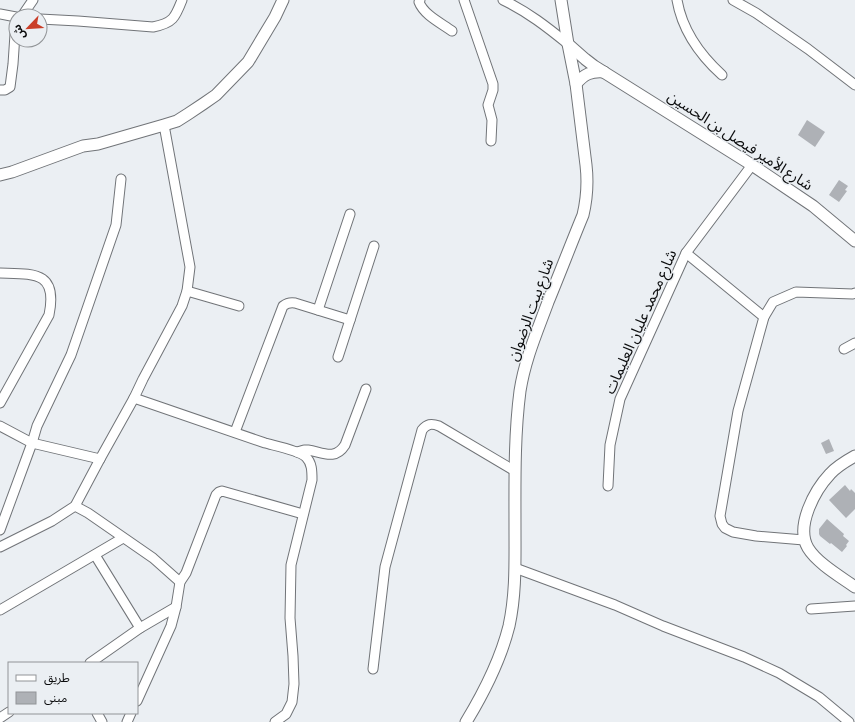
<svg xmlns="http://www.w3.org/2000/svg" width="855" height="722" font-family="'Sofia Sans Condensed','Noto Sans Arabic',sans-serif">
<rect width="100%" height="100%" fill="#ebeff3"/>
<!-- building -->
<g fill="#aeb1b6">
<path d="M807 120 825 132 815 147 798 135Z"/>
<path d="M839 180 848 186 845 190 847 191 839 202 829 195Z"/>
<path d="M829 439 834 451 826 454 821 443Z"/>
<path d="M845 485 850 491 851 489 855 493V509L846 518 829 500Z"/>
<path d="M827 519 844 534 843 536 849 541 846 545 847 546 842 552 831 543 830 544 820 536 819 534V529Z"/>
</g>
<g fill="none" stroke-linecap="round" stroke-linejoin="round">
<!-- minor casing -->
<g stroke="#717478" stroke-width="11">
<g id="minor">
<path d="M420 0 419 2C424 15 441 23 452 31"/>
<path d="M464 0 493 84V90L488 105 492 120 491 141"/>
<path d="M503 0C528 12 547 27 568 44"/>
<path d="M677 0C682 29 700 55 722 75"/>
<path d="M733 0 756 13 808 49 855 85"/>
<path d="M0 14 16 17"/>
<path d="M22 16 33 0"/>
<path d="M40 19 78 21 153 27C173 23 175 18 182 0"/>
<path d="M0 90H5L10 87 13 64 16 19"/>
<path d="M686 253 764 317"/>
<path d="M0 273C34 274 58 271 49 315L0 403"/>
<path d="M187 291 239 306"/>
<path d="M318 310 350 214"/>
<path d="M844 349 855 343"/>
<path d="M338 357 374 246"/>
<path d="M134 398C178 413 222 428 265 443 276 446 298 450 306 457 312 463 312 471 312 480L291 565 290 618 293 656 294 684 292 702 286 714 275 722"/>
<path d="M0 426 32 443 100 459"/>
<path d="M235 432 283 306C287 303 290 302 295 303L350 320"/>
<path d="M297 452 304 450H308C322 452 335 461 345 445L366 389"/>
<path d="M608 486 610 445 620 399 686 253 752 165"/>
<path d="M75 506 88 513 153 558 180 582"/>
<path d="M0 530 32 443 37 426 71 355 116 225 121 179"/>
<path d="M804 540 756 536 733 532 725 528 722 524 720 516 738 411 764 317 773 302 796 292 853 294 855 293"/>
<path d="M0 547 52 521 75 506 100 459 134 398 143 379 182 306 187 291 190 267 164 125"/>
<path d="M95 555 140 628"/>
<path d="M515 568 615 605 663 626 744 657 779 673 819 697 849 722"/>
<path d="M811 609 855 606"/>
<path d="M0 610 123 538"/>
<path d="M90 663 140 628 176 607"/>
<path d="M373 669 385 567 422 430C427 424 431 423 439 426L515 471"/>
<path d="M137 701 171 626 176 607 180 582 186 573 216 495 219 492 222 491 303 514"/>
<path d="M97 713 102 722"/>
<path d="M0 718 9 712"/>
<path d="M127 722 131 713"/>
</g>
</g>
<!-- tertiary casing -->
<g stroke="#717478" stroke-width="13">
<g id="tertiary">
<path d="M568 44 585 59 594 66 752 165 813 206 855 241"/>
<path d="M576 84C584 74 591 71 604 72"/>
<path d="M0 175 12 172 83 146 98 144 164 125 177 121 188 114 203 104 216 95 248 62 275 17 283 0"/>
<path d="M855 456C846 461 837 466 830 474 815 490 795 526 808 548 817 563 841 577 855 587"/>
<path d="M466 722C483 694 501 658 509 626 516 594 515 562 515 530 515 484 514 437 520 391 525 359 537 332 548 302 560 273 571 244 583 215 587 198 588 182 586 165L576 84 568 44 561 0"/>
</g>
</g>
<!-- minor -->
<use href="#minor" stroke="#fff" stroke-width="9"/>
<!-- tertiary -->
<use href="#tertiary" stroke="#fff" stroke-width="11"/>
</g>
<g text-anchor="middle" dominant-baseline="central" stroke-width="3" stroke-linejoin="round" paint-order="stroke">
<!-- street labels -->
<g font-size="15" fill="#0b0c0d" stroke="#ebeff3">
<text transform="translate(740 141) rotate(33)">شارع الأمير فيصل بن الحسين</text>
<text transform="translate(531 310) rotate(-70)">شارع بيت الرضوان</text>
<text transform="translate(641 322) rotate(-66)">شارع محمد عليان العليمات</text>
</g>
</g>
<!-- legend -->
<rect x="8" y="662" width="130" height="52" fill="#ebeff3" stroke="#919497"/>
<rect x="16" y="675" width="20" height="6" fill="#ffffff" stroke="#919497"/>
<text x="44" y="682" font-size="12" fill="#0b0c0d">طريق</text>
<rect x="16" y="692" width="20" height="12" fill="#aeb1b6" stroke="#919497"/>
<text x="44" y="702" font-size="12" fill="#0b0c0d">مبنى</text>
<!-- north arrow -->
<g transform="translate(28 28) rotate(245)"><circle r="19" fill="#ebeff3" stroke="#919497"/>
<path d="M0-3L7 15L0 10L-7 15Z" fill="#ca3e28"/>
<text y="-6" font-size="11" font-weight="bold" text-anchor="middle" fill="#0b0c0d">ش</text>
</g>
</svg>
